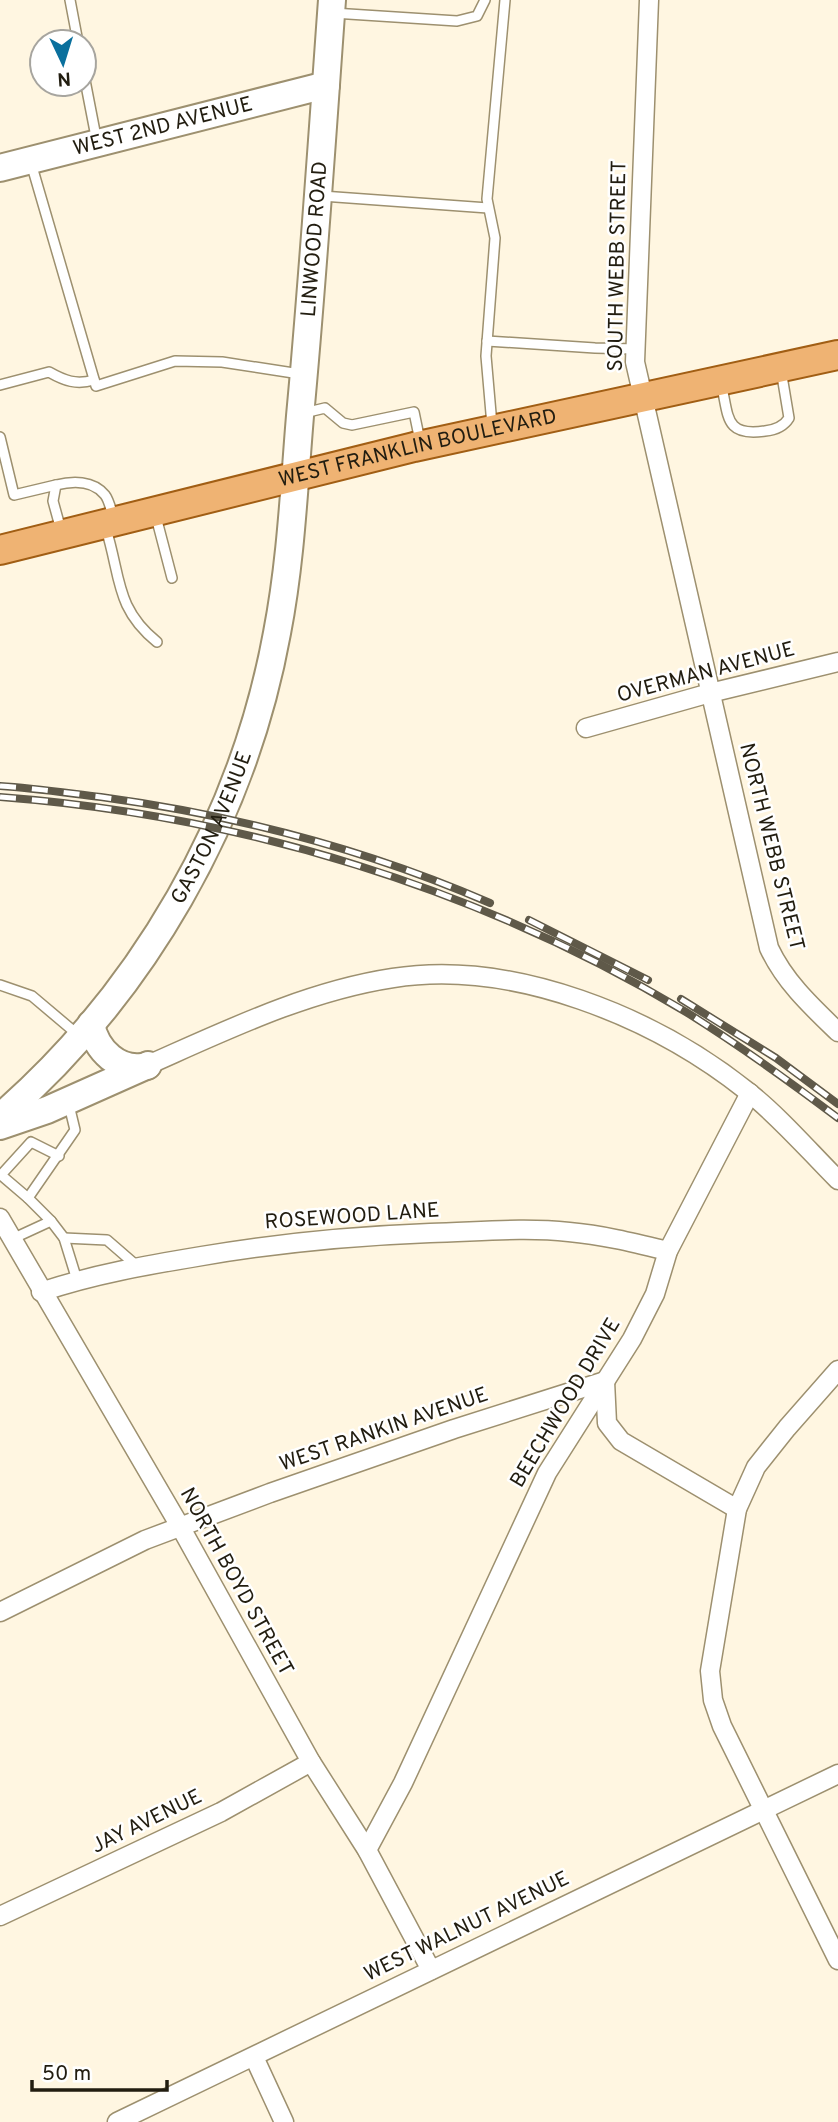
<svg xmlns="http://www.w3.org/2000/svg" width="838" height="2122" font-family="Overpass,sans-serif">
<rect width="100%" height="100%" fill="#fff6e1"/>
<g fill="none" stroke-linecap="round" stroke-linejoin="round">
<!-- lane casing -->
<g stroke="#9d906f" stroke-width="12">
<g id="lane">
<path d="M70 0 78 42"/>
<path d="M333 13 457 21 477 16 485 0"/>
<path d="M84 75 97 142"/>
<path d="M31 163 96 386 175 361 222 362 300 374"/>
<path d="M322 196 488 208"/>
<path d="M487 341 595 348 636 349"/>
<path d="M721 383C729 416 724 437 765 431 775 430 784 426 789 418L781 370"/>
<path d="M0 385 49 372C65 381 76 385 94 380"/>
<path d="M304 413 325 408 343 423 352 425 414 412 420 441"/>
<path d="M492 425 486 356 495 238 487 199 505 0"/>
<path d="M0 437 14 495 56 485"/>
<path d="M155 513 172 578"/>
<path d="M106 529C121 577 115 608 157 642"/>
<path d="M61 530 53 501 56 485C72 481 93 480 105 495 109 500 111 510 113 516"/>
<path d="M0 985 32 996 77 1034"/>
<path d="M28 1198 1 1175 31 1142 59 1156"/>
<path d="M51 1221 64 1238 77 1280"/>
<path d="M64 1238 107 1240 137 1266"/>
<path d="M12 1239 51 1221 28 1198 75 1130 69 1105"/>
</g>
</g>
<!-- street casing -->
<g stroke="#9d906f" stroke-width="21">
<g id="street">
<path d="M649 0 635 362 769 948C785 982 811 1006 838 1032"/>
<path d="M586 728 710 693 838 662"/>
<path d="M148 1065C227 1030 307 991 393 978 513 959 654 1017 747 1091 779 1116 809 1151 838 1180"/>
<path d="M0 1218 181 1528 311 1762 367 1850 431 1970"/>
<path d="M41 1292C94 1274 148 1265 202 1256 278 1243 353 1236 430 1233 476 1232 523 1227 569 1232 603 1235 635 1243 668 1251"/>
<path d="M838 1370 787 1428 756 1467 737 1509 710 1671 713 1700 722 1726 838 1960"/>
<path d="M0 1612 145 1540 270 1493 454 1429 605 1381 607 1423 621 1441 737 1509"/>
<path d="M367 1850 403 1783 547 1473 632 1339 655 1294 668 1251 750 1093"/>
<path d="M0 1916 221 1812 311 1762"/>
<path d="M254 2057 284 2122"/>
<path d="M117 2122 838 1774"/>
</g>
</g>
<!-- secondary casing -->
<g stroke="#9d906f" stroke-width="30">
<g id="secondary">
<path id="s1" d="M0 168 326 85"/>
<path d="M91 1024C96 1050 119 1073 147 1066"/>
<path id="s2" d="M0 1117C143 993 243 819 277 633 291 561 294 488 300 416 313 278 322 139 332 0"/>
<path d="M0 1126 47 1110 148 1065"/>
</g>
</g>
<!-- primary casing -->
<g stroke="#a15e14" stroke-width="32">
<g id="primary">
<path id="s3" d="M0 550 414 447 838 355"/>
</g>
</g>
<!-- lane -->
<use href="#lane" stroke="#fff" stroke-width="9"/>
<!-- street -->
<use href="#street" stroke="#fff" stroke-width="18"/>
<!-- secondary -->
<use href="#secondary" stroke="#fff" stroke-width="26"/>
<!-- primary -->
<use href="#primary" stroke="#efb373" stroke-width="28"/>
<!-- rail casing -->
<g stroke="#5f5949" stroke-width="8">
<g id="rail">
<path d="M0 786C34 788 67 793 101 797 234 815 366 849 490 903"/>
<path d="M0 797C240 815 480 888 686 1012 739 1045 789 1081 838 1118"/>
<path d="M529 920 648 980"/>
<path d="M681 999 776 1058 838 1104"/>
</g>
</g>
<!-- rail -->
<use href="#rail" stroke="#fff" stroke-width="5" stroke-dasharray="16" stroke-linecap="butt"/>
</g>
<g text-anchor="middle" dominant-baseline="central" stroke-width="5" stroke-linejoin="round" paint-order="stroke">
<!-- street labels -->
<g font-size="21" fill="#221d10" stroke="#fff">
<text stroke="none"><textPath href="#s1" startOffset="168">WEST 2ND AVENUE</textPath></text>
<text stroke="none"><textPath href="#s2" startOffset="964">LINWOOD ROAD</textPath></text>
<text transform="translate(618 266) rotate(-89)">SOUTH WEBB STREET</text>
<text stroke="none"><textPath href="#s3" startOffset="430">WEST FRANKLIN BOULEVARD</textPath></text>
<text transform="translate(706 673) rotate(-15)">OVERMAN AVENUE</text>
<text stroke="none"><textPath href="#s2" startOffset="362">GASTON AVENUE</textPath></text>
<text transform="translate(771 847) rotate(76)">NORTH WEBB STREET</text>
<text transform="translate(352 1217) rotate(-4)">ROSEWOOD LANE</text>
<text transform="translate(566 1403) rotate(-59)">BEECHWOOD DRIVE</text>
<text transform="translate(384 1430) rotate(-19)">WEST RANKIN AVENUE</text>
<text transform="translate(236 1582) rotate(61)">NORTH BOYD STREET</text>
<text transform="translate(147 1822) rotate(-26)">JAY AVENUE</text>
<text transform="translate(467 1927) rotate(-26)">WEST WALNUT AVENUE</text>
</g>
</g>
<!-- north arrow -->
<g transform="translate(63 63) rotate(176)"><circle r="33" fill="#ffffff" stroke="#a7a59f" stroke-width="2"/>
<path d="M0-5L12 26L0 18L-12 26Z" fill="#0a709d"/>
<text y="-10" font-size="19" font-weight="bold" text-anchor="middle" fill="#221d10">N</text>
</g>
<!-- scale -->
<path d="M32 2080v10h135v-10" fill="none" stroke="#221d10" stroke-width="3.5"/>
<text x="42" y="2080" font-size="21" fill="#221d10" stroke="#ffffff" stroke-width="5" paint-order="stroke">50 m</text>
</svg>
